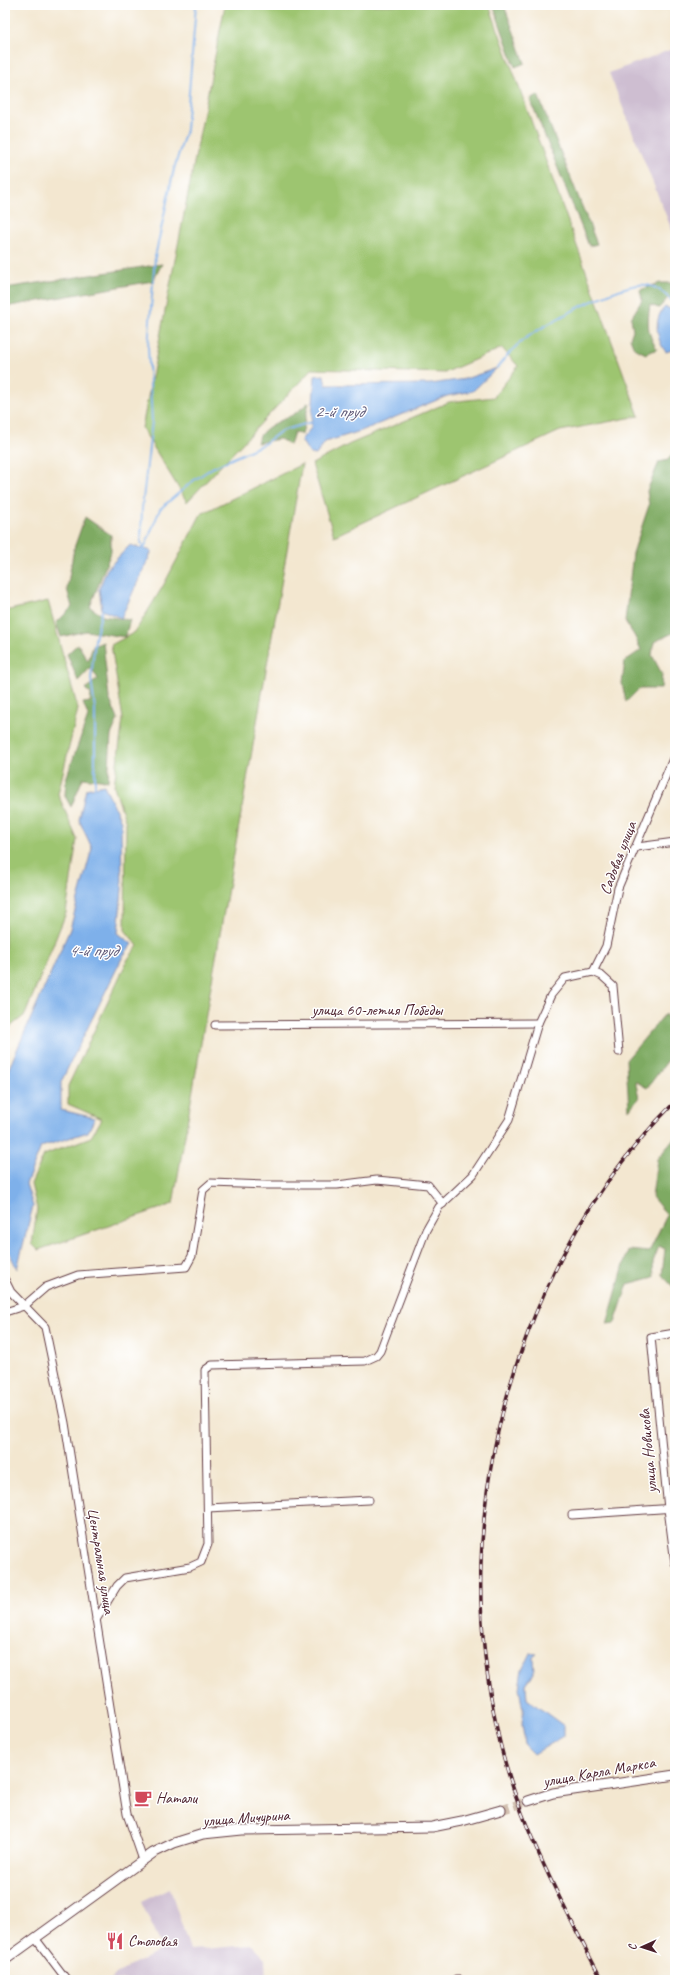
<svg xmlns="http://www.w3.org/2000/svg" width="680" height="1985" font-family="Caveat,sans-serif">
<rect width="100%" height="100%" fill="#fff"/>
<filter id="ink" filterUnits="userSpaceOnUse"><feTurbulence type="fractalNoise" baseFrequency=".025" numOctaves="2"/><feDisplacementMap in="SourceGraphic" scale="8" xChannelSelector="R" yChannelSelector="G"/><feConvolveMatrix kernelMatrix="1 2 1 2 8 2 1 2 1" color-interpolation-filters="sRGB"/></filter>
<filter id="wash" filterUnits="userSpaceOnUse"><feTurbulence type="fractalNoise" baseFrequency=".012" numOctaves="4" result="noise"/><feDisplacementMap in="SourceGraphic" scale="16" xChannelSelector="R" yChannelSelector="G"/><feGaussianBlur stdDeviation="0.9" result="paint"/><feColorMatrix in="noise" values="0 0 0 0 0 0 0 0 0 0 0 0 0 0 0 0 0 1.4 0 .05"/><feComposite in="paint" operator="in"/></filter>
<g filter="url(#wash)">
<rect width="100%" height="100%" fill="#f3e7d0"/>
<!-- industrial -->
<g fill="#cebed1">
<path d="M675 48V238L609 73Z"/>
<path d="M170 1888 190 1950 252 1945 265 1958 266 1980H111L116 1974 163 1949 141 1902Z"/>
</g>
<!-- green -->
<g fill="#9dc570" stroke="#74724e">
<path d="M225 5H489L639 416 560 431 334 536 312 464 350 444 449 402 494 397 518 366 502 348 444 373 312 369 187 502 142 428Z"/>
<path d="M302 464 173 1204 38 1250 32 1244 37 1209 31 1184 44 1155 91 1137 102 1119 68 1104V1086L128 959 138 946 125 930 126 823 114 786 123 719 111 645 135 632 163 586 201 514Z"/>
<path d="M48 601 78 709 58 794 77 839 66 913 25 1015 5 1031V611Z"/>
</g>
<!-- forest -->
<g fill="#7eaa62" stroke="#646446">
<path d="M493 5H504L525 63 515 67Z"/>
<path d="M538 95 597 244 589 246 530 99Z"/>
<path d="M162 264 153 281 5 307V288Z"/>
<path d="M660 283H675V297L668 298 659 308 650 305C647 324 647 333 657 349L646 354 634 348 630 338 633 330 631 318 642 300 640 290Z"/>
<path d="M309 402 302 435 294 432 290 445 280 439 257 443C261 426 280 422 294 414 299 411 304 406 309 402Z"/>
<path d="M675 450V632L654 642 652 655 662 674 661 689H639L626 702 622 683 625 661 641 650 635 637 625 621 633 553 649 505 647 491 659 462 668 460Z"/>
<path d="M85 517 111 535V552L90 607 103 616 130 620 125 637 86 631 61 637 56 623 72 607 67 589 74 548Z"/>
<path d="M103 642 109 698 118 719 111 735 108 781 83 778 71 807 65 796 66 779 88 716 83 703 90 702 91 694 85 689 98 679 91 667 78 681 67 654 78 644 88 661 93 646Z"/>
<path d="M665 1014 670 1022 675 1019V1051L647 1088 635 1081 639 1097 629 1110 626 1060Z"/>
<path d="M675 1138V1289L662 1275 665 1249 659 1246 653 1262 654 1277 628 1284 615 1323 607 1324 628 1250 649 1252 667 1215 652 1197 657 1159Z"/>
</g>
<!-- water -->
<g fill="#7eb0ea" stroke="#64688a">
<path d="M674 303H675V349L666 352C656 340 653 318 665 307L671 309Z"/>
<path d="M497 368 473 391 447 396 361 431 325 442 316 455 310 454 301 440 311 428 315 376 324 375 326 385 430 384 465 379Z"/>
<path d="M130 545 152 551 121 618 102 610 99 589 107 569Z"/>
<path d="M104 785 121 821 122 889 118 933 132 944 123 956 61 1082V1110L95 1118 88 1132 41 1147 26 1184 33 1206 17 1269 5 1244V1077L70 929 92 848 79 820 86 789Z"/>
<path d="M530 1653 537 1654 533 1657 534 1673 526 1684 527 1699 564 1726V1736L534 1754 525 1745 522 1724 523 1711 519 1688 522 1669Z"/>
</g>
<g fill="none" stroke-linecap="round" stroke-linejoin="round">
<!-- stream -->
<g stroke="#7eb0ea" stroke-width="2">
<path d="M497 368C504 359 512 349 522 341 541 326 622 281 646 285 659 287 665 294 674 303"/>
<path d="M144 549 141 542 142 508 152 421 148 347 155 257 174 169 186 130 196 5"/>
<path d="M144 549 160 509 193 481 212 468 264 444 281 431 312 422"/>
<path d="M95 787V709L91 679 95 639 102 610"/>
</g>
</g>
</g>
<g filter="url(#ink)">
<g fill="none" stroke-linecap="round" stroke-linejoin="round">
<!-- major-tunnel -->
<path stroke="#d1bfaf" stroke-width="9" stroke-dasharray="9 4.5" stroke-linecap="butt" d="M501 1810 528 1801"/>
<!-- minor casing -->
<g stroke="#633d44" stroke-width="9">
<g id="minor">
<path d="M637 847 675 842"/>
<path d="M593 972 606 946 618 888 675 754"/>
<path d="M215 1025 538 1023"/>
<path d="M5 1280 11 1292 45 1327 65 1423 127 1814 143 1860"/>
<path d="M5 1312 24 1306 46 1287 78 1275 186 1267 192 1256 203 1190 211 1183 266 1185H337L377 1180 428 1185 443 1204"/>
<path d="M675 1333 651 1337 668 1509 675 1563"/>
<path d="M208 1508 369 1500"/>
<path d="M572 1515 675 1508"/>
<path d="M96 1620 117 1586 125 1578 190 1567 201 1562 208 1544 205 1370 212 1365 365 1361 376 1356 380 1351 426 1230 439 1207 473 1175 509 1120 538 1023 551 995 565 978 593 972 602 976 613 986 619 1052"/>
<path d="M35 1938 67 1980"/>
<path d="M456 1980H459"/>
</g>
</g>
<!-- major casing -->
<g stroke="#633d44" stroke-width="11">
<g id="major">
<path d="M528 1801 553 1793 675 1775"/>
<path d="M5 1960 153 1853 174 1843 203 1834 242 1830 432 1827 462 1821 501 1810"/>
</g>
</g>
<!-- minor -->
<use href="#minor" stroke="#fff" stroke-width="7"/>
<!-- major -->
<use href="#major" stroke="#fff" stroke-width="9"/>
<!-- rail casing -->
<g stroke="#4a1f2b" stroke-width="3.5">
<path id="rail" d="M602 1980C561 1902 517 1821 498 1734 486 1678 479 1620 481 1563 487 1395 555 1221 675 1102"/>
</g>
<!-- rail -->
<use href="#rail" stroke="#fff" stroke-width="2" stroke-dasharray="6" stroke-linecap="butt"/>
</g>
</g>
<!-- icons -->
<defs>
<g id="cafe-bare" transform="scale(1.38)"><path d="M-5.5-4.5H6V0H3Q3 3.5 0 3.5H-2.5Q-5.5 3.5-5.5 0ZM3-3.2v2h1.7v-2ZM-6 4.5H4V6H-6Z" fill="#d1495b" stroke="#fff" stroke-width="2.5" paint-order="stroke"/></g>
<g id="restaurant-bare" transform="scale(1.38)"><path d="M-5-6h1v4h1v-4h1v4h1v-4h1v5L-1.5 .5V6h-2V.5L-5-1ZM5-6V6H3V1.5H1.5Q1.5-4 5-6Z" fill="#d1495b" stroke="#fff" stroke-width="2.5" paint-order="stroke"/></g>
</defs>
<g fill-rule="evenodd">
<use href="#cafe-bare" x="143" y="1798"/>
<use href="#restaurant-bare" x="115" y="1941"/>
</g>
<g text-anchor="middle" dominant-baseline="central" stroke-width="3" stroke-linejoin="round" paint-order="stroke">
<!-- street labels -->
<g font-size="16" fill="#4a1f2b" stroke="#fff">
<text transform="translate(618 858) rotate(-69)">Садовая улица</text>
<text x="377" y="1010">улица 60-летия Победы</text>
<text transform="translate(648 1451) rotate(-95)">улица Новикова</text>
<text transform="translate(101 1561) rotate(81)">Центральная улица</text>
<text transform="translate(599 1772) rotate(-10)">улица Карла Маркса</text>
<text transform="translate(246 1818) rotate(-4)">улица Мичурина</text>
</g>
<!-- poi labels -->
<g font-size="16" fill="#4a1f2b" stroke="#fff" text-anchor="start">
<text x="156" y="1798">Натали</text>
<text x="128" y="1941">Столовая</text>
</g>
<!-- water labels -->
<g font-size="17" font-style="italic" fill="#5f5977" stroke="#fff">
<text x="339" y="411">2-й пруд</text>
<text x="93" y="950">4-й пруд</text>
</g>
</g>
<!-- margin -->
<rect width="680" height="1985" fill="none" stroke="#fff" stroke-width="20"/>
<!-- north arrow -->
<g transform="translate(642 1947) rotate(267)" stroke="#ffffff" stroke-width="3" paint-order="stroke">
<path d="M0-3L7 15L0 10L-7 15Z" fill="#4a1f2b"/>
<text y="-6" font-size="11" font-weight="bold" text-anchor="middle" fill="#4a1f2b">С</text>
</g>
</svg>
